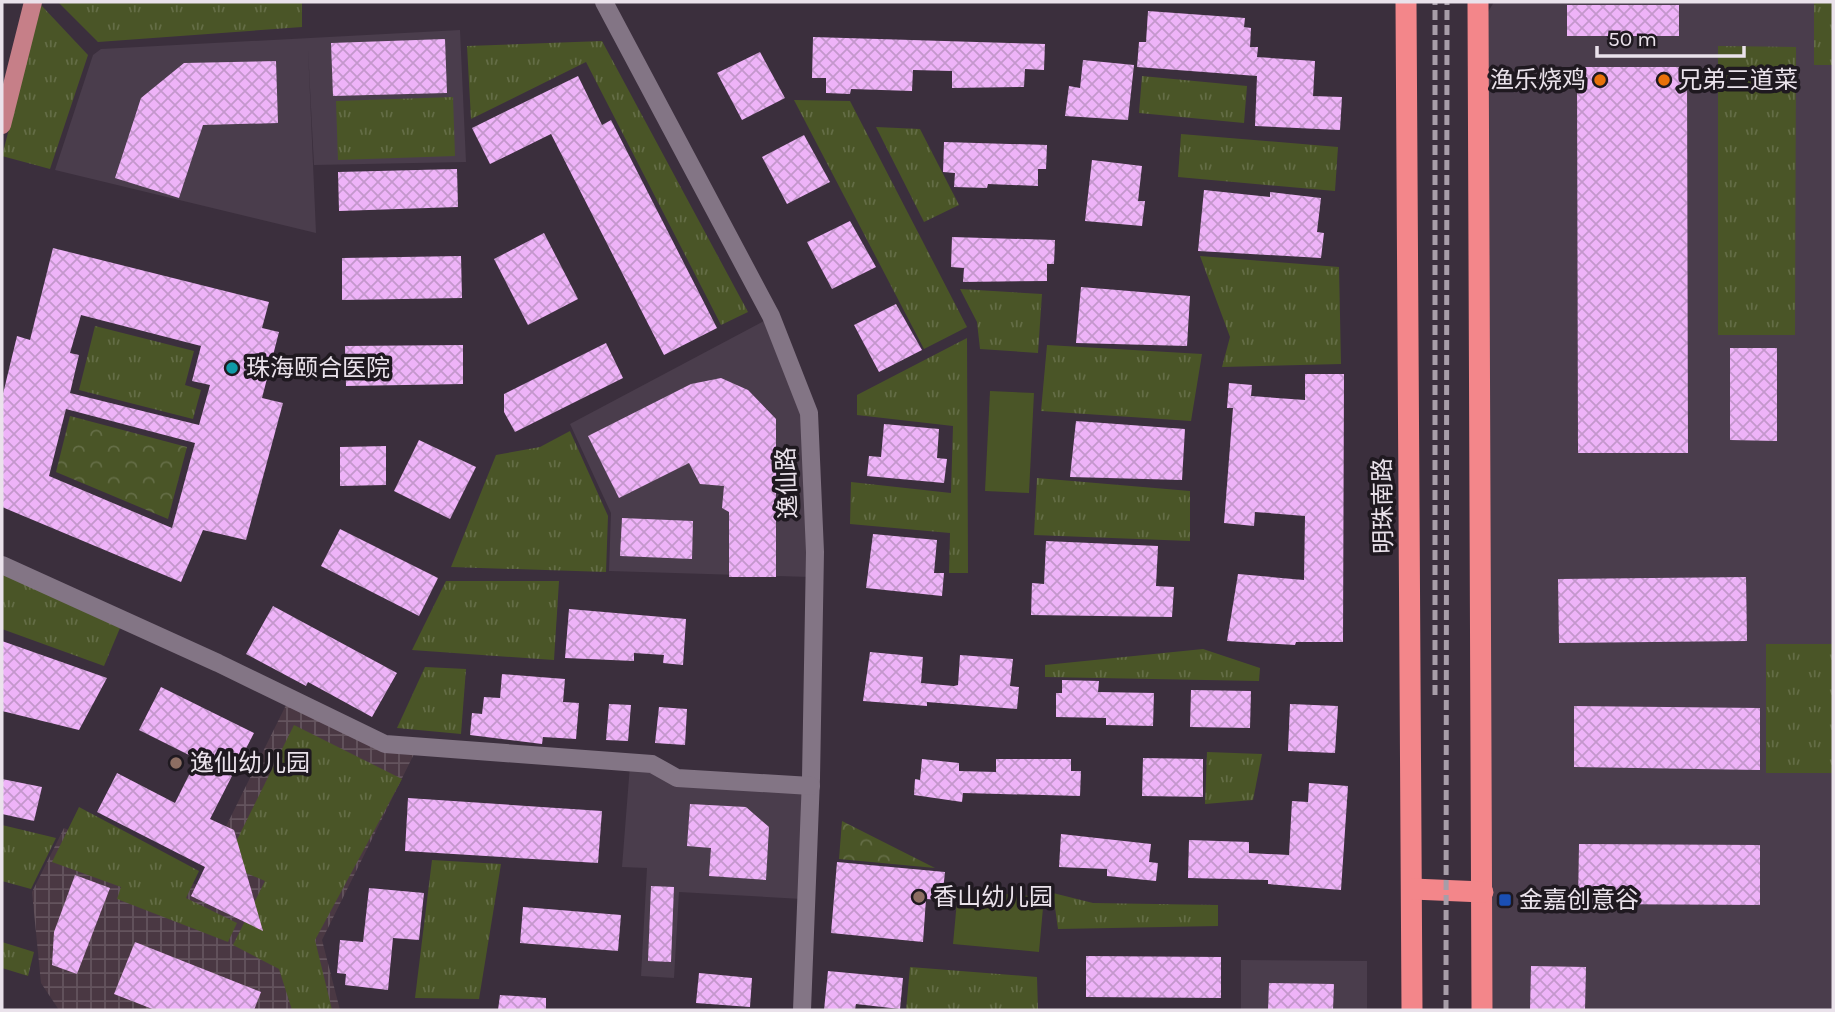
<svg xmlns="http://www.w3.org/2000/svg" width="1835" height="1012" font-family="Karla,'Noto Sans SC',sans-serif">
<defs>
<pattern id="industrial-grid" width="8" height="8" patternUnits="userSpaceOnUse" patternTransform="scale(1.75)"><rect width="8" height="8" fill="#4a3843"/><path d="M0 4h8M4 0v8" fill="none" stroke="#64545e"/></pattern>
<pattern id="grass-tufts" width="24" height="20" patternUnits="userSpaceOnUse" patternTransform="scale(1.75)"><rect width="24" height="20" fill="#4a5527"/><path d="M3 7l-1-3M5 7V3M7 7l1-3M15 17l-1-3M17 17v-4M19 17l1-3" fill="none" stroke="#646d46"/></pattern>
<pattern id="park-crowns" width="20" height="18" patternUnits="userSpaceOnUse" patternTransform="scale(1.75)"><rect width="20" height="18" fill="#4a5527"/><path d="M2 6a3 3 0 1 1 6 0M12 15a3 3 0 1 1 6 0" fill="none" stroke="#646d46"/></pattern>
<pattern id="building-cross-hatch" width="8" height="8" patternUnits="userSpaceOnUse" patternTransform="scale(1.75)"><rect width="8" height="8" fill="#eeb3f8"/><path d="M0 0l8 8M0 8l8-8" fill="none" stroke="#c497cc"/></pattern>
</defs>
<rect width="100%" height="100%" fill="#3b2f3d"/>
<!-- commercial -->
<g fill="#4a3d4c">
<path d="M1494 2H1833V1010H1482L1480 25Z"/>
<path d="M460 30 466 162 314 165 308 49 316 233 55 170 93 55 101 49Z"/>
<path d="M766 320 807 415 810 577 609 571 611 513 570 424Z"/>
<path d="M630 765 805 790 802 899 679 892 674 978 641 976 647 868 622 867Z"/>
<path d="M1241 960 1367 961V1010H1241Z"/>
</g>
<!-- industrial -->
<path fill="url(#industrial-grid)" d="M288 701 416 750 322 940 340 1010H59L41 983 32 892 64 828 197 885Z"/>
<!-- grass -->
<g fill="url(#grass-tufts)">
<path d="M58 2H302V27L98 42Z"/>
<rect x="1814" y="2" width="19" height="63"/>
<path d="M41 5 88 55 50 169 2 156Z"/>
<path d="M602 41 748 312 721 325 586 62 471 119 467 46Z"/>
<path d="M1718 46 1796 47 1795 335H1718Z"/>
<path d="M1142 76 1247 86 1244 123 1139 113Z"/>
<path d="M453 97 455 156 338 160 336 101Z"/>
<path d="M794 100 850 101 967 327 924 349Z"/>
<path d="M876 127 920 129 959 205 924 222Z"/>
<path d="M1181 134 1338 147 1335 191 1178 177Z"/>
<path d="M1200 256 1339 267 1341 364 1222 367 1230 337Z"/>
<path d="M960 289 1042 294 1038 353 980 349 977 322Z"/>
<path d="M95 326 194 351 185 385 201 390 193 419 79 390Z"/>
<path d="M967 338 968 573H949L950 533 850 524 851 482 951 493 953 426 857 415V395Z"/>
<path d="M1047 345 1202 354 1191 421 1041 411Z"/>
<path d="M570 431 608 516 606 572 451 567 496 455 540 447Z"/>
<path d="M1037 478 1190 491V541L1034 535Z"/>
<path d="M2 573 120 628 104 666 2 629Z"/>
<path d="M446 581H559L554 660 412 650Z"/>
<rect x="1766" y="644" width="67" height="129"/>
<path d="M1203 649 1260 668 1259 681 1045 677V665Z"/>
<path d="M425 667 466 669 461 734 397 728Z"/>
<path d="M294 725 402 779 315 940 332 1010H292L279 969 233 945 265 881 225 864Z"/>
<path d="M1207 752 1262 754 1253 800 1205 804Z"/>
<path d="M79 807 199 871 186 898 237 923 228 942 117 899 121 887 52 862Z"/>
<path d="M2 825 56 838 31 889 2 881Z"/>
<path d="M432 860 501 864 479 999 415 998Z"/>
<path d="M1053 893 1093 903 1218 905V926L1058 929Z"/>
<path d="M2 942 34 952 28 976 2 968Z"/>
<path d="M910 967 1037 977 1038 1010H906Z"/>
</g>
<!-- park -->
<g fill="url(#park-crowns)">
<path d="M70 416 187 447 168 519 56 472Z"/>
<path d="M842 821 935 868 839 859Z"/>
</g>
<!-- pitch -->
<g fill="#4a5527">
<path d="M990 391 1034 393 1029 493 985 491Z"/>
<path d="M958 890 1044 897 1039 952 953 944Z"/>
</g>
<!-- building -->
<g fill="url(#building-cross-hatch)" fill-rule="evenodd">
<rect x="1567" y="5" width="112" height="31"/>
<path d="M1148 11 1245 18 1244 27 1251 28 1250 47H1258L1257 57 1315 61 1313 96 1342 97 1340 130 1255 126 1257 76 1137 67 1139 42H1146Z"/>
<path d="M813 37 1045 44 1044 70 1025 69 1024 87 952 88V71L913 70 912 91 851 89 850 94 826 93V78H812Z"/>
<path d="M445 39 447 93 333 96 331 43Z"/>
<path d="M760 52 785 98 742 120 717 73Z"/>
<path d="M1083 60 1134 65 1128 120 1065 116 1069 86 1080 88Z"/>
<path d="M276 61 278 123 203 125 179 198 115 178 141 98 184 63Z"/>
<path d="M1577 67H1687L1688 453H1578Z"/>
<path d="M578 76 602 125 611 120 717 328 664 355 551 134 490 164 472 128Z"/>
<path d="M804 135 830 182 787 204 762 157Z"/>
<path d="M944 142 1047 145 1046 169H1038V186L988 184 987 188 954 187 955 173 943 172Z"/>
<path d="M1092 160 1142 166 1138 201H1145L1142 226 1085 221Z"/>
<path d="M457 169 458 207 339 211 338 172Z"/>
<path d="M1204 190 1270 197V192L1321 198 1317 232 1324 233 1321 258 1198 251Z"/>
<path d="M850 221 876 267 832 289 807 242Z"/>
<path d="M544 233 578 299 528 325 494 259Z"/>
<path d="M952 237 1055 240 1054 264H1047V281L963 282 964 268 951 267Z"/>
<path d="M53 248 269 302 262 328 279 332 262 398 283 403 246 540 203 530 181 582 2 507V398L17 336 30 340ZM81 315 201 346 192 381 210 385 199 425 70 393 79 355 70 353ZM66 409 195 443 172 528 49 476Z"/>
<path d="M461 256 462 298 342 300V258Z"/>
<path d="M1081 287 1190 296 1187 346 1076 343Z"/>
<path d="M896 304 922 350 879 372 854 325Z"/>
<path d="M606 343 623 378 515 432 504 412V394Z"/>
<path d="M463 345V384L346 386 345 346Z"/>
<path d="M1730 348H1777V441L1730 440Z"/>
<path d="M1305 374H1344L1343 642H1296L1295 645 1227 641 1238 574 1304 580 1305 516 1255 512 1254 526 1224 523 1233 408H1227L1229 383 1252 385 1251 396 1305 400Z"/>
<path d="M721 378 748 390 776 419V577H729V512L722 508 724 486 700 484 689 463 619 498 588 436 691 384Z"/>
<path d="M1076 421 1185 429 1182 480 1070 477Z"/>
<path d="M884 424 939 429 937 458 947 459 944 483 867 476 869 456 881 457Z"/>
<path d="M419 440 476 467 450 519 394 491Z"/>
<path d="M386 446V485L340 486V447Z"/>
<path d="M622 518 693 521 692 559 620 556Z"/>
<path d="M340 529 438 578 419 616 321 566Z"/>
<path d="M873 534 937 540 934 573H944L942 596 866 588Z"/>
<path d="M1046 541 1158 546 1156 586 1174 587 1172 617 1031 615 1032 583 1044 584Z"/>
<path d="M1746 577 1747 641 1559 643 1558 579Z"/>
<path d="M273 606 397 673 372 717 308 682 306 686 246 654Z"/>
<path d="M569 609 686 619 683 665 663 663 664 655 634 653V661L565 658Z"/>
<path d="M2 641 107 678 79 730 2 711Z"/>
<path d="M870 652 923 657 921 683 954 686 958 685 960 655 1013 659 1010 686 1019 687 1017 709 927 702V706L863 701Z"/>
<path d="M502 674 565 679 563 702 579 703 576 739 543 737 542 744 470 735 472 713 482 714 484 697 500 698Z"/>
<path d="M1062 680 1099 681 1098 692 1154 693 1153 726 1106 725V718L1056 717V693H1062Z"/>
<path d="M161 687 254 733 210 819 234 830 263 931 191 896 205 867 97 812 117 773 175 803 197 759 139 730Z"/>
<path d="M1191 690 1251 691 1250 728 1190 727Z"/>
<path d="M609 704 631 705 628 741 606 740Z"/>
<path d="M1290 704 1338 706 1335 753 1288 751Z"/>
<path d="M1574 706 1760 708V770L1574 767Z"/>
<path d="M659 707 687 709 685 745 655 743Z"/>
<path d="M1143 758 1203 759V797L1142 796Z"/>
<path d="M922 759 959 763V771L996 772V759H1071V771H1081L1080 796 963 793 962 802 914 795 915 779 920 780Z"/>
<path d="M2 779 42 787 34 821 2 814Z"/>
<path d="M1309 783 1348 786 1341 890 1268 884V880L1188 878 1189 840 1249 842V853L1289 855 1292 801 1308 802Z"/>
<path d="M408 798 602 811 598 863 405 851Z"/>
<path d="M690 804 746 807 769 827 766 880 709 876 711 848 687 846Z"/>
<path d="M1061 834 1151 844 1149 862 1158 863 1156 881 1107 876V869L1059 867Z"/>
<path d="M1579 844 1760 845V905L1578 904Z"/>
<path d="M837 862 945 872 942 900 926 899 923 942 831 933Z"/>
<path d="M75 875 110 888 77 974 52 965 54 932Z"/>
<path d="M651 886 674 887 671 962 648 961Z"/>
<path d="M369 888 424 893 419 940 393 938 388 990 345 985 346 974 337 973 340 940 363 942Z"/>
<path d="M523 907 621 915 618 951 520 943Z"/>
<path d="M135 942 261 992 254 1010H155L114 994Z"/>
<path d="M1086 956 1221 957V998L1086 997Z"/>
<path d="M1531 966 1586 967 1585 1010H1530Z"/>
<path d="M828 971 903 978 900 1009 856 1004 855 1010H824Z"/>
<path d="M699 973 752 978 750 1007 696 1003Z"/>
<path d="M1269 983 1334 984 1333 1010H1268Z"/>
<path d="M500 995 546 998V1010H498Z"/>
</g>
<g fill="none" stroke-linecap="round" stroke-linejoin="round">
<!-- minor -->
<g stroke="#837585" stroke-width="18">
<path d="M604 2 771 316 809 413 815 552 811 778 802 1010"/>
<path d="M2 565 218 663 385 744 652 764 677 778 811 786"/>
</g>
<!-- major -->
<path stroke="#c67f88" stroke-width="18" d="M2 125 33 2"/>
<!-- highway -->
<g stroke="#f3868a" stroke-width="21">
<path d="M1406 2 1412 1010"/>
<path d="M1478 2 1482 1010"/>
<path d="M1413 889 1483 892"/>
</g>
<!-- rail -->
<g stroke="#a79da8" stroke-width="5" stroke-dasharray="10 5" stroke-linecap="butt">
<path d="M1435 695V2"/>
<path d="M1446 1010 1447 2"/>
</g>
</g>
<!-- markers -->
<g fill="#e8710a" stroke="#1f1920" stroke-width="2.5">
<circle cx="1600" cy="80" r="7"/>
<circle cx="1664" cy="80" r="7"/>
</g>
<circle fill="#0f9aa8" stroke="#1f1920" stroke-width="2.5" cx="232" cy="368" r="7"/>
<g fill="#8d6e63" stroke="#1f1920" stroke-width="2.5">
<circle cx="176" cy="763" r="7"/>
<circle cx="919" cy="897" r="7"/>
</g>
<rect fill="#1a4fb4" stroke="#1f1920" stroke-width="2.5" x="1498" y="893" width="14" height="14" rx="3.5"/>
<g text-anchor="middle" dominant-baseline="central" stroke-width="7" stroke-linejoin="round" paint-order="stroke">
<!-- poi labels -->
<g font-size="24" fill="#eae2eb" stroke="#1f1920" text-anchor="start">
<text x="1586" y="80" text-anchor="end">渔乐烧鸡</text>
<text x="1678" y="80">兄弟三道菜</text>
<text x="246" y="368">珠海颐合医院</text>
<text x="190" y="763">逸仙幼儿园</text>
<text x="933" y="897">香山幼儿园</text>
<text x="1519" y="900">金嘉创意谷</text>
</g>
<!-- street labels -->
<g font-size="24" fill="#eae2eb" stroke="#1f1920">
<text transform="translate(787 483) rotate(-92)">逸仙路</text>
<text transform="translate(1383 506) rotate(-91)">明珠南路</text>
</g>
</g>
<!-- border -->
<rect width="1835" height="1012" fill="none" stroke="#eae2eb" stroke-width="7"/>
<!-- scale -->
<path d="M1597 46v10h147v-10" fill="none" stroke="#eae2eb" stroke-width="3.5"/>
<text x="1608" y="46" font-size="21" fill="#eae2eb" stroke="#1f1920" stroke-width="5" paint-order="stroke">50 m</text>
</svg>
